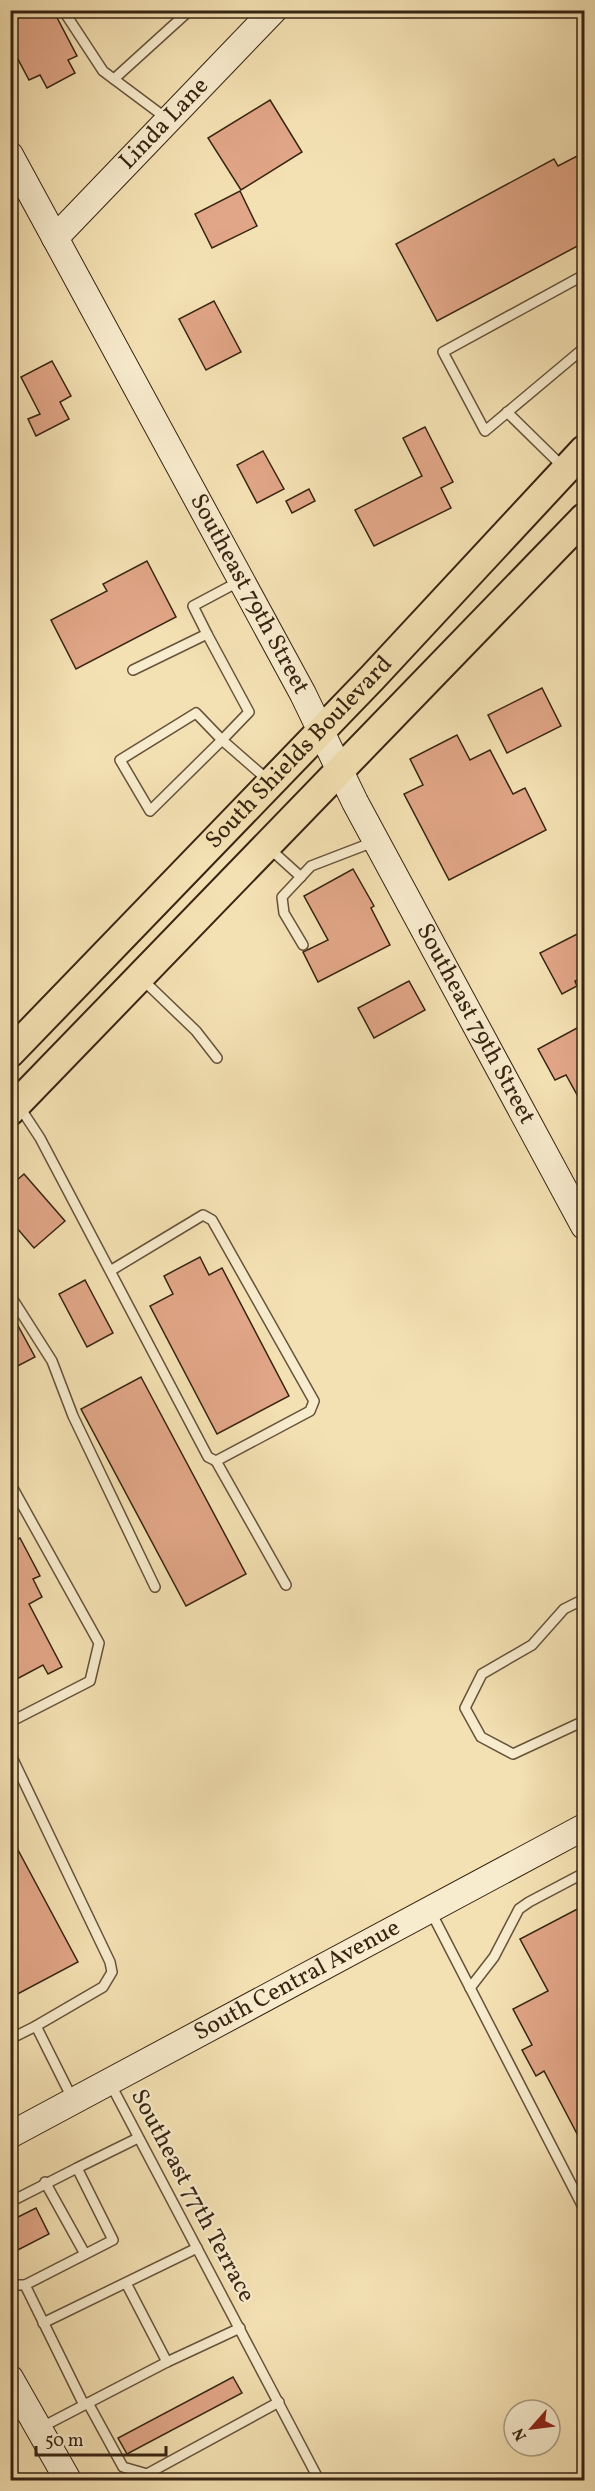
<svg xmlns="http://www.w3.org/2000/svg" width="595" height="2491" font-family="Vollkorn,serif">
<rect width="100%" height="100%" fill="#f4e1b3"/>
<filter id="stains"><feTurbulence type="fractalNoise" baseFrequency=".00333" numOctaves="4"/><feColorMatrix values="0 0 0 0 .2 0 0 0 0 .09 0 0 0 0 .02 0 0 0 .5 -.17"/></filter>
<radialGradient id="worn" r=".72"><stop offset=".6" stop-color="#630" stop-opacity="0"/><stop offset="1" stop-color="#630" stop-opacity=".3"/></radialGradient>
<!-- building -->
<g fill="#e1a687" stroke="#372412" stroke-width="1.5">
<path d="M10 10H53L77 56 68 60 75 73 47 88 40 75 29 80 10 44Z"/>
<path d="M270 100 302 152 241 190 208 138Z"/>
<path d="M585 152V242L437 321 396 244 554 159 558 166Z"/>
<path d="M240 191 257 226 212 248 195 214Z"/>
<path d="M214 301 241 352 206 370 179 319Z"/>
<path d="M52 361 71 396 60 402 69 419 36 436 28 419 40 414 21 377Z"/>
<path d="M425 427 453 482 441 488 451 508 374 546 355 510 422 476 403 438Z"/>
<path d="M263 451 284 489 257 503 237 465Z"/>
<path d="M309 489 315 501 292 513 286 501Z"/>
<path d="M147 561 176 617 76 669 51 620 107 591 103 584Z"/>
<path d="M542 688 561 726 507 753 488 715Z"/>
<path d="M457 735 470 760 490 750 513 794 525 788 546 830 449 880 404 794 423 785 410 759Z"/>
<path d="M353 869 374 906 371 908 390 945 318 982 303 952 328 940 304 896Z"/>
<path d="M585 930V976L575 981 577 986 562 994 540 953Z"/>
<path d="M409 981 425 1010 374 1038 358 1008Z"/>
<path d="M577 1028 585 1041V1109L566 1075 555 1080 538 1049Z"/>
<path d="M24 1174 65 1221 34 1248 10 1220V1186Z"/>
<path d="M200 1257 209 1275 222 1268 289 1396 217 1434 150 1306 173 1294 164 1276Z"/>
<path d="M85 1280 113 1333 87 1347 59 1294Z"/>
<path d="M10 1311 35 1357 10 1370Z"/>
<path d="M141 1377 246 1574 186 1606 81 1409Z"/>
<path d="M20 1538 40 1576 33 1579 42 1597 29 1604 62 1667 48 1674 43 1665 15 1680 10 1672V1543Z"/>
<path d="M10 1835 78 1962 10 1998Z"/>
<path d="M585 1905V2149L544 2071 536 2076 522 2050 532 2045 513 2009 548 1991 520 1939Z"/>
<path d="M36 2208 49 2234 10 2254V2221Z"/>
<path d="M233 2377 242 2393 127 2454 118 2438Z"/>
</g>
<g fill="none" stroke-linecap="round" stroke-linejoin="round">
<!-- lane casing -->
<g stroke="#66533a" stroke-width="12">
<g id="lane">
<path d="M63 10 103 71 166 118"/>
<path d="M114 79 190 10"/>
<path d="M584 275 443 352 485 431 584 348"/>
<path d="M507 412 564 468"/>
<path d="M207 634 193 606 240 581"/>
<path d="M133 670 207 634 249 712 222 740 196 713 120 760 150 811 222 740 269 781"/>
<path d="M269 848 301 877"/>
<path d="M303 945 284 913 282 897 311 866 376 841"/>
<path d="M142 979 196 1031 217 1058"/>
<path d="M19 1106 40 1138 208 1457 216 1461 310 1411 314 1401 212 1220 203 1215 110 1271"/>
<path d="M10 1295 52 1361 73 1416 155 1587"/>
<path d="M216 1461 286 1585"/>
<path d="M10 1483 99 1643 90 1681 10 1722"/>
<path d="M584 1599 564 1609 532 1645 482 1674 465 1708 481 1737 513 1754 584 1721"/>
<path d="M10 1753 110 1962 112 1972 103 1987 36 2026"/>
<path d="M431 1912 584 2209"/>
<path d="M470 1988 494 1957 519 1909 529 1902 584 1873"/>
<path d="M10 2039 36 2026 73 2100"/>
<path d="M110 2083 319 2480"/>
<path d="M45 2182 85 2254"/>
<path d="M10 2202 77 2168"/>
<path d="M126 2283 167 2362"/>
<path d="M10 2285H25"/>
<path d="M43 2323 197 2248"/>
<path d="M88 2403 123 2467 147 2474 279 2402"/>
<path d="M84 2405 25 2285 113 2240 77 2168 138 2138"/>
<path d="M40 2428 167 2362 240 2328"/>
</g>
</g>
<!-- secondary casing -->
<g stroke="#372412" stroke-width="28">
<g id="secondary">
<path id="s1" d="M10 155 303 694 355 802 584 1226"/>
<path id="s2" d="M55 238 274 10"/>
<path id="s3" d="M10 2135 584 1827"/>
<path d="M10 2378 68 2480"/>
</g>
</g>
<!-- primary casing -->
<g stroke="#372412" stroke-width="32">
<g id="primary">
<path id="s4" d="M10 1053 372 678 584 450"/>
<path d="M10 1111 584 518"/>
</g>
</g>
<!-- lane -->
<use href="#lane" stroke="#f8ecce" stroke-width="9"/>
<!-- secondary -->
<use href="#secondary" stroke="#f8ecce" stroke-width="26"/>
<!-- primary -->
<use href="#primary" stroke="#f4e1b3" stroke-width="28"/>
</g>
<g text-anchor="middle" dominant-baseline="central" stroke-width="4.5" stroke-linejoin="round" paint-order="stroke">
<!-- street labels -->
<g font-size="24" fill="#372412" stroke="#f8ecce">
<text stroke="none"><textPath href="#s2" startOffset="158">Linda Lane</textPath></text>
<text stroke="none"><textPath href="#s1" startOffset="500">Southeast 79th Street</textPath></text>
<text stroke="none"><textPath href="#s4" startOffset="417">South Shields Boulevard</textPath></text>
<text stroke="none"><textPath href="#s1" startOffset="986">Southeast 79th Street</textPath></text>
<text stroke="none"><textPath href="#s3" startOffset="326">South Central Avenue</textPath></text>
<text transform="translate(192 2196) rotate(62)">Southeast 77th Terrace</text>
</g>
</g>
<!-- margin -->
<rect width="595" height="2491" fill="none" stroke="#f4e1b3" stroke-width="36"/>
<rect x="12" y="12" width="571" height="2467" fill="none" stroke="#372412" stroke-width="3"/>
<rect x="18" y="18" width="559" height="2455" fill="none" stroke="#372412" stroke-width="1.5"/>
<!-- north arrow -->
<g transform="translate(532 2428) rotate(242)"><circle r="28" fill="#f8ecce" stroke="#ab9c83" stroke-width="1.5"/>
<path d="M0-4.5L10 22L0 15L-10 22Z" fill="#8f2418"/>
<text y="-9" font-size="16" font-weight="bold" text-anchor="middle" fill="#372412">N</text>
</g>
<!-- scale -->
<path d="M36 2446v9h130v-9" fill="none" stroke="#372412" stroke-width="3"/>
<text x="45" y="2446" font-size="18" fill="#372412" stroke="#f8ecce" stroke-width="4.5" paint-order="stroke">50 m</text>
<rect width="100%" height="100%" filter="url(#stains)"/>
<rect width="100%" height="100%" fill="url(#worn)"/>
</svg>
